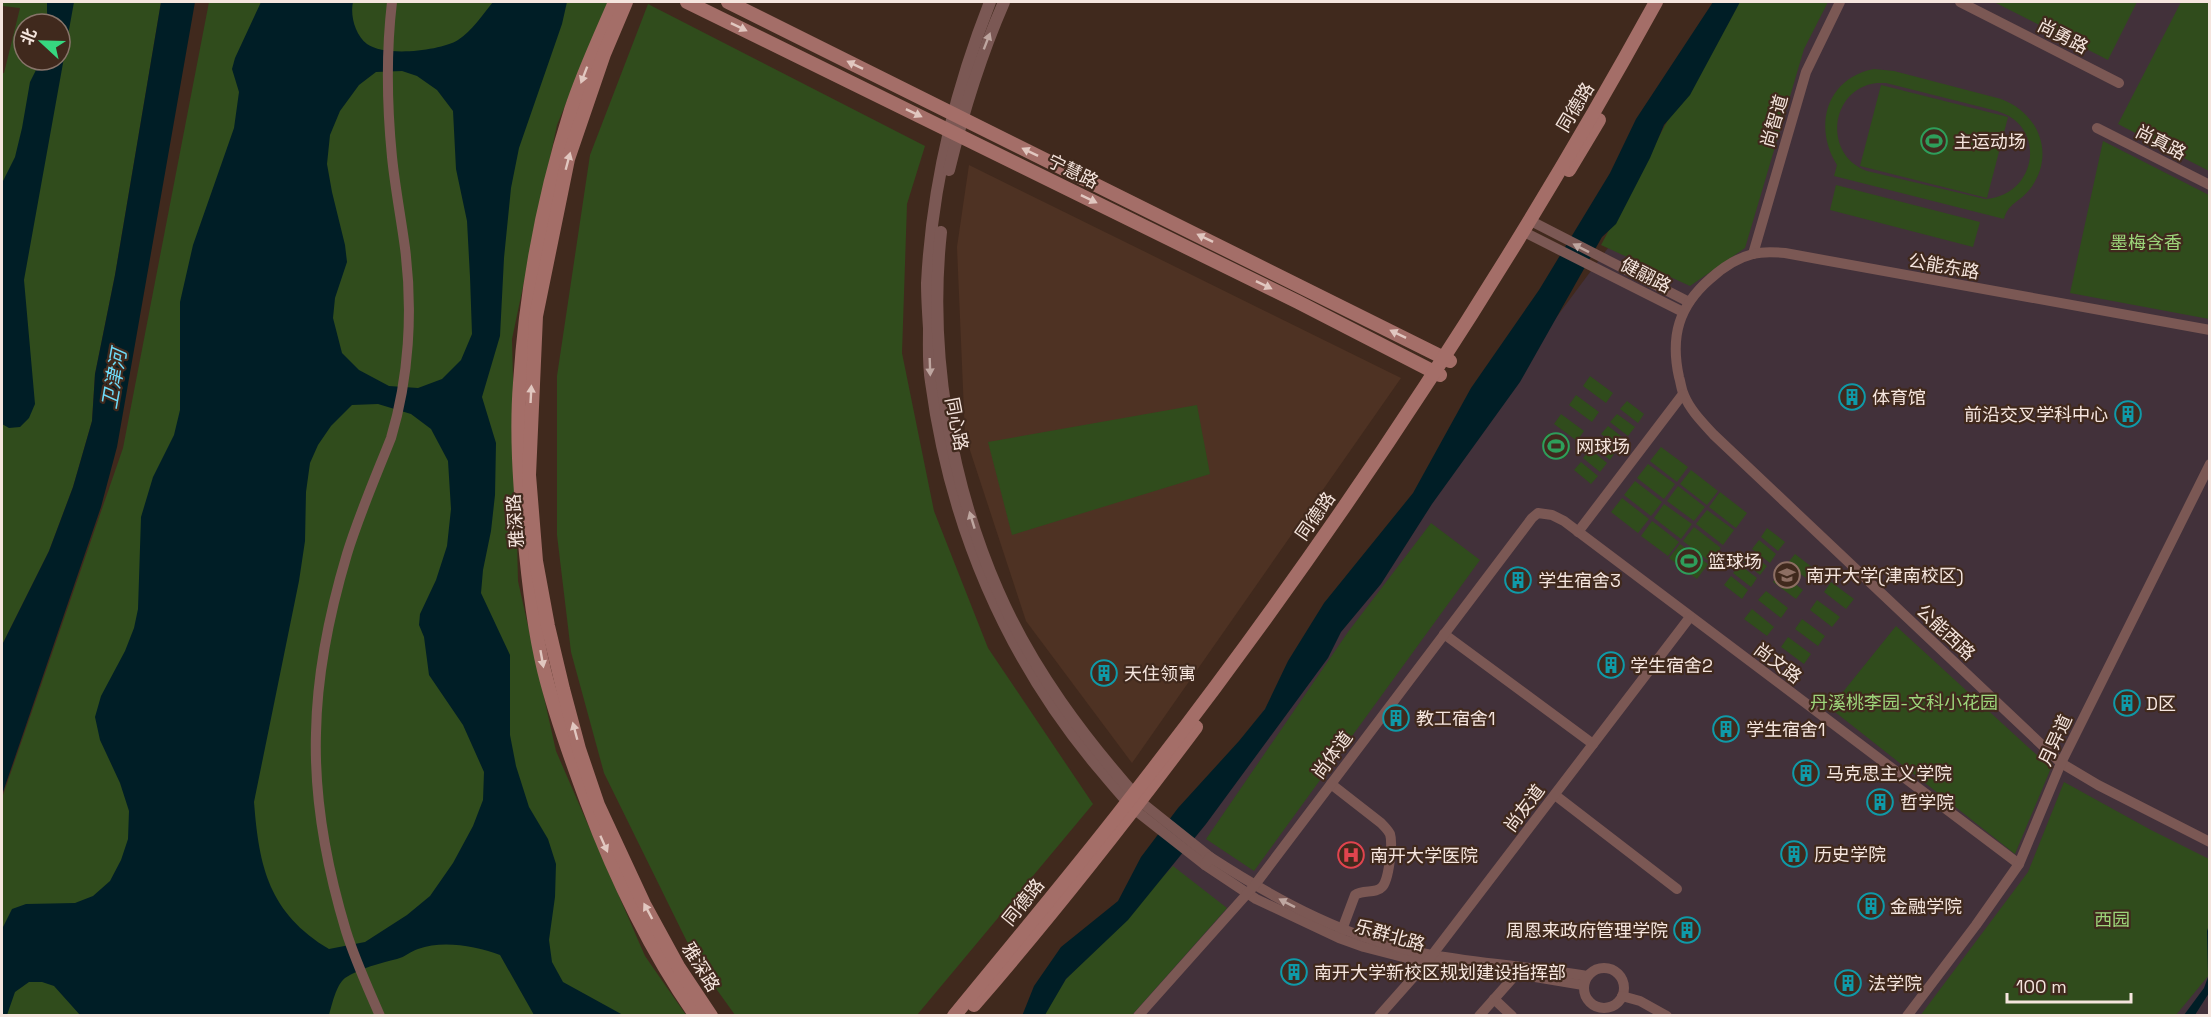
<svg xmlns="http://www.w3.org/2000/svg" width="2211" height="1017" font-family="'Space Grotesk','Noto Sans SC',sans-serif">
<rect width="100%" height="100%" fill="#40291d"/>
<!-- built -->
<path fill="#4e3223" d="M969 165 1401 378 1132 763 1026 621 965 435 957 247Z"/>
<!-- education -->
<path fill="#42313a" d="M1743 2H2209V1015L1030 1016 1122 901 1608 248Z"/>
<!-- green -->
<g fill="#304c1c" fill-rule="evenodd">
<path d="M2 2H161L115 275 95 374 92 421 73 487 49 551 2 645V73H4L20 8 2 6ZM24 24H60V60H24Z"/>
<path d="M209 2H608L557 125 512 339 518 581 556 751 645 956 686 1015 2 1016V798L123 448Z"/>
<path d="M1731 2H1828L1804 49 1745 248 1690 286 1601 245Z"/>
<path d="M1994 2H2137L2108 60Z"/>
<path d="M2181 2H2209V171L2118 124Z"/>
<path d="M648 4 925 146 907 204 902 353 934 511 988 648 1093 804 917 1015H735L697 962 604 773 571 652 557 535V376L590 155Z"/>
<path d="M1874 69 1894 71 2001 99C2039 113 2056 155 2030 189 2020 202 2008 203 2004 219L1834 176 1837 165C1813 127 1826 78 1874 69ZM1877 83H1886L1997 111C2048 126 2037 196 1985 199L1867 171C1822 155 1830 88 1877 83Z"/>
<path d="M1881 85 2008 117 1987 198 1860 166Z"/>
<path d="M2103 141 2209 195V319L2070 293Z"/>
<path d="M1836 185 1980 222 1973 247 1830 210Z"/>
<path d="M1590 376 1613 393 1606 403 1583 386Z"/>
<path d="M1576 395 1599 412 1592 422 1569 405Z"/>
<path d="M1627 401 1644 414 1638 423 1620 409Z"/>
<path d="M1197 405 1210 474 1012 535 988 442Z"/>
<path d="M1561 414 1584 431 1577 441 1554 424Z"/>
<path d="M1617 414 1635 427 1628 436 1610 422Z"/>
<path d="M1608 426 1625 439 1619 448 1601 434Z"/>
<path d="M1548 433 1571 449 1564 459 1541 443Z"/>
<path d="M1599 437 1616 451 1610 460 1592 446Z"/>
<path d="M1661 447 1688 467 1677 482 1650 461Z"/>
<path d="M1590 449 1607 463 1600 472 1583 458Z"/>
<path d="M1581 462 1598 476 1591 484 1574 470Z"/>
<path d="M1648 464 1675 484 1664 499 1637 478Z"/>
<path d="M1691 470 1718 491 1707 505 1680 484Z"/>
<path d="M1635 481 1662 502 1651 516 1624 495Z"/>
<path d="M1678 486 1705 507 1694 521 1667 501Z"/>
<path d="M1720 492 1747 513 1736 528 1709 507Z"/>
<path d="M1622 498 1649 519 1638 533 1611 512Z"/>
<path d="M1664 504 1692 524 1681 539 1654 518Z"/>
<path d="M1707 510 1734 530 1723 545 1696 524Z"/>
<path d="M1652 521 1679 542 1668 556 1641 536Z"/>
<path d="M1431 523 1480 560 1254 871 1206 839 1348 632Z"/>
<path d="M1694 527 1721 548 1710 562 1683 541Z"/>
<path d="M1767 528 1785 542 1778 551 1761 537Z"/>
<path d="M1759 540 1776 554 1770 563 1752 549Z"/>
<path d="M1680 544 1708 564 1697 579 1669 558Z"/>
<path d="M1749 552 1767 566 1760 575 1743 561Z"/>
<path d="M1795 554 1817 571 1810 581 1787 564Z"/>
<path d="M1740 565 1757 578 1751 587 1733 573Z"/>
<path d="M1780 572 1803 590 1796 599 1773 582Z"/>
<path d="M1731 576 1748 590 1742 599 1724 585Z"/>
<path d="M1831 582 1854 599 1846 609 1824 592Z"/>
<path d="M1766 591 1788 608 1781 618 1758 600Z"/>
<path d="M1817 600 1840 617 1832 627 1810 610Z"/>
<path d="M1752 609 1774 627 1767 636 1744 619Z"/>
<path d="M1802 619 1825 636 1818 646 1795 629Z"/>
<path d="M1896 626 2051 768 2015 854 1830 708Z"/>
<path d="M1788 637 1811 654 1804 664 1781 647Z"/>
<path d="M2064 782 2151 830 2209 859V975L2176 1015 1920 1016 2028 872Z"/>
<path d="M1173 866 1227 908 1132 1015 1042 1016 1066 979Z"/>
</g>
<!-- water -->
<g fill="#001e26" fill-rule="evenodd">
<path d="M47 2H74L24 280 35 404 29 418 20 427 9 428 2 424V183L15 157 22 128 30 82 41 60H60V24H47Z"/>
<path d="M161 2H195L117 447 101 507 2 795V645L49 551 73 487 92 421 95 374 115 275Z"/>
<path d="M261 2H353C350 15 355 35 367 44 385 57 440 51 458 40 472 31 483 14 493 2H567L562 24 519 148 511 188 504 258 500 336 482 397 496 443 495 495 491 531 483 570 481 593 510 655V735L516 766 529 807 548 839 556 864 555 897 549 940 552 962 563 982 623 1015H534L500 955C475 946 443 940 418 949 411 951 405 957 397 959 381 963 360 968 345 978 336 985 332 1005 329 1015H80L54 986 42 982H29L15 992 7 1015 2 1016V929L12 909 26 904 75 903 93 896 110 881 121 860 128 839 129 811 120 783 100 740 95 717 101 696 125 651 134 628 138 609 141 517 153 477 174 435 180 410V302L193 245 234 128 239 92 232 69 235 58ZM402 71 417 76 437 90 453 111 456 169 467 221 470 277 472 334 461 360 442 379 418 388 389 386 359 370 342 353 333 318 335 298 347 262 345 245 332 192 327 164 330 135 340 111 359 85 376 72ZM378 404 411 414 431 429 448 461 451 509 447 546 436 580 420 614 419 625 424 637 429 675 463 725 484 772 483 800 473 826 453 863 430 896 407 915 365 942 329 949C269 913 259 867 254 802L299 581 305 541 306 492 310 463 318 445 331 426 352 405Z"/>
<path d="M1713 2H1740L1690 95 1664 125 1650 158 1616 224 1602 237 1520 382 1432 504 1381 584 1341 632 1328 658 1206 824 1128 920 1066 979 1045 1015 1022 1016 1034 986 1061 947 1118 901 1141 857 1178 808 1239 741 1265 709 1288 661 1324 603 1413 493 1471 388 1539 290 1610 173 1636 119Z"/>
<path d="M2209 925V993L2195 1015H2184L2204 988 2208 977 2207 931Z"/>
</g>
<g fill="none" stroke-linecap="round" stroke-linejoin="round">
<!-- minor -->
<g stroke="#7b5854" stroke-width="10">
<path d="M1960 2 2119 83"/>
<path d="M2097 128 2210 185"/>
<path d="M1529 220 1689 302"/>
<path d="M1522 231 1683 312"/>
<path d="M1753 254 1806 72 1840 2"/>
<path d="M2210 330 1785 253C1775 252 1764 251 1753 254 1737 258 1722 268 1710 279 1679 306 1670 336 1679 377 1681 383 1681 389 1684 395 1690 410 1703 423 1714 435L2061 763 2098 785 2210 842"/>
<path d="M1578 532 1683 394"/>
<path d="M1444 634 1593 744"/>
<path d="M1331 784 1381 823C1384 826 1388 830 1390 834 1393 843 1389 880 1382 887 1376 894 1363 889 1355 895L1340 935"/>
<path d="M1555 795 1677 889"/>
<path d="M1141 802 1210 857"/>
<path d="M1135 810 1205 865 1256 899 1339 938 1364 947 1426 963 1523 975 1583 985"/>
<path d="M1205 865 1210 857C1278 901 1351 941 1432 955 1483 964 1535 967 1587 976"/>
<circle cx="1604" cy="988" r="20"/>
<path d="M1622 996 1640 1001 1667 1016"/>
<path d="M1494 999 1512 1016"/>
<path d="M380 1016C368 988 355 960 346 931 327 868 314 799 316 733 317 673 330 611 347 554 359 515 376 476 391 438 409 378 413 311 405 248 401 218 395 187 392 157 387 106 386 53 392 2"/>
<path d="M1138 1016 1254 886 1532 518 1538 513 1552 515 1564 521 2019 864"/>
<path d="M1379 1016 1426 963 1690 617"/>
<path d="M1479 1016 1519 971"/>
<path d="M1907 1016 1976 925 2019 864 2061 763 2210 464"/>
</g>
<!-- tertiary -->
<g stroke="#7b5854" stroke-width="12">
<path d="M990 2C955 91 932 186 927 283 927 298 928 313 929 328 929 346 928 365 931 382 950 525 1006 657 1098 767 1110 781 1121 795 1134 808"/>
<path d="M949 170C963 112 980 57 1004 2"/>
<path d="M941 232C928 352 950 481 998 591 1032 669 1084 738 1140 801"/>
</g>
<!-- secondary -->
<g stroke="#a46e68" stroke-width="14">
<path d="M615 2C600 37 583 73 571 110 543 198 526 291 520 383 516 433 520 483 524 532 528 578 533 625 544 670 555 715 571 759 587 802 615 877 650 950 696 1016"/>
<path d="M626 2 604 54 568 159 536 316 529 475 536 561 548 626 563 689 579 749 598 805 644 904 679 968 711 1016"/>
<path d="M687 2 1298 302 1440 375"/>
<path d="M728 2 1450 361"/>
<path d="M1569 170 1599 120"/>
<path d="M974 1005C1052 915 1125 822 1196 727"/>
<path d="M954 1016C1012 945 1070 876 1126 804 1323 552 1502 282 1656 2"/>
</g>
</g>
<!-- one-way arrows -->
<defs><path id="oneway-solid" d="M-6-.8H1V-3.2L6.5 0L1 3.2V.8H-6Z" transform="scale(1.5)"/></defs>
<g fill="#e1c7c0">
<use href="#oneway-solid" transform="translate(739 27) rotate(26)"/>
<use href="#oneway-solid" transform="translate(855 65) rotate(-154)"/>
<use href="#oneway-solid" transform="translate(584 75) rotate(111)"/>
<use href="#oneway-solid" transform="translate(914 113) rotate(26)"/>
<use href="#oneway-solid" transform="translate(1030 152) rotate(-154)"/>
<use href="#oneway-solid" transform="translate(568 161) rotate(-75)"/>
<use href="#oneway-solid" transform="translate(1089 199) rotate(26)"/>
<use href="#oneway-solid" transform="translate(1205 238) rotate(-154)"/>
<use href="#oneway-solid" transform="translate(1264 285) rotate(26)"/>
<use href="#oneway-solid" transform="translate(1398 334) rotate(-154)"/>
<use href="#oneway-solid" transform="translate(531 394) rotate(-87)"/>
<use href="#oneway-solid" transform="translate(542 659) rotate(80)"/>
<use href="#oneway-solid" transform="translate(575 731) rotate(-105)"/>
<use href="#oneway-solid" transform="translate(604 844) rotate(66)"/>
<use href="#oneway-solid" transform="translate(648 911) rotate(-118)"/>
</g>
<g fill="#bea6a0">
<use href="#oneway-solid" transform="translate(987 41) rotate(-69)"/>
<use href="#oneway-solid" transform="translate(1581 248) rotate(-153)"/>
<use href="#oneway-solid" transform="translate(930 367) rotate(88)"/>
<use href="#oneway-solid" transform="translate(972 520) rotate(-107)"/>
<use href="#oneway-solid" transform="translate(1287 903) rotate(-153)"/>
</g>
<!-- icons -->
<defs>
<g id="stadium-ring" transform="scale(1.35)"><circle r="9.5" fill="#40291d" stroke="#2e9e5b" stroke-width="1.5"/><path d="M0-5a6.5 5 0 1 0 0 10a6.5 5 0 1 0 0-10ZM-3.5-1.8h7v3.6h-7Z" fill="#2e9e5b"/></g>
<g id="building-ring" transform="scale(1.35)"><circle r="9.5" fill="#40291d" stroke="#0f9aa8" stroke-width="1.5"/><path d="M-4-6H4V6H1V3H-1V6H-4ZM-2.5-4.3h1.7v1.8h-1.7ZM.8-4.3h1.7v1.8H.8ZM-2.5-1h1.7V.8h-1.7ZM.8-1h1.7V.8H.8Z" fill="#0f9aa8"/></g>
<g id="university-ring" transform="scale(1.35)"><circle r="9.5" fill="#40291d" stroke="#8d6e63" stroke-width="1.5"/><path d="M0-5L7-2L0 1L-7-2ZM-4 1L0 2.5L4 1V4Q0 6-4 4Z" fill="#8d6e63"/></g>
<g id="hospital-ring" transform="scale(1.35)"><circle r="9.5" fill="#40291d" stroke="#e0444e" stroke-width="1.5"/><path d="M-5-5h3v3.5h4V-5h3V5h-3V1.5h-4V5h-3Z" fill="#e0444e"/></g>
</defs>
<g fill-rule="evenodd">
<use href="#stadium-ring" x="1934" y="141"/>
<use href="#building-ring" x="1852" y="397"/>
<use href="#building-ring" x="2128" y="414"/>
<use href="#stadium-ring" x="1556" y="446"/>
<use href="#stadium-ring" x="1689" y="561"/>
<use href="#university-ring" x="1787" y="575"/>
<use href="#building-ring" x="1518" y="580"/>
<use href="#building-ring" x="1611" y="665"/>
<use href="#building-ring" x="1104" y="673"/>
<use href="#building-ring" x="2127" y="703"/>
<use href="#building-ring" x="1396" y="718"/>
<use href="#building-ring" x="1726" y="729"/>
<use href="#building-ring" x="1806" y="773"/>
<use href="#building-ring" x="1880" y="802"/>
<use href="#building-ring" x="1794" y="854"/>
<use href="#hospital-ring" x="1351" y="855"/>
<use href="#building-ring" x="1871" y="906"/>
<use href="#building-ring" x="1687" y="930"/>
<use href="#building-ring" x="1294" y="972"/>
<use href="#building-ring" x="1848" y="983"/>
</g>
<g text-anchor="middle" dominant-baseline="central" stroke-width="4.5" stroke-linejoin="round" paint-order="stroke">
<!-- street labels -->
<g font-size="18" fill="#f5e5de" stroke="#40291d">
<text transform="translate(2063 36) rotate(27)">尚勇路</text>
<text transform="translate(1575 107) rotate(-59)">同德路</text>
<text transform="translate(1774 121) rotate(-74)">尚智道</text>
<text transform="translate(2161 142) rotate(27)">尚真路</text>
<text transform="translate(1073 171) rotate(26)">宁慧路</text>
<text transform="translate(1944 266) rotate(10)">公能东路</text>
<text transform="translate(1646 275) rotate(27)">健翮路</text>
<text transform="translate(957 424) rotate(79)">同心路</text>
<text transform="translate(1315 516) rotate(-55)">同德路</text>
<text transform="translate(515 521) rotate(-94)">雅深路</text>
<text transform="translate(1946 632) rotate(43)">公能西路</text>
<text transform="translate(1778 663) rotate(37)">尚文路</text>
<text transform="translate(2055 740) rotate(-65)">月异道</text>
<text transform="translate(1332 755) rotate(-53)">尚体道</text>
<text transform="translate(1524 808) rotate(-53)">尚友道</text>
<text transform="translate(1023 902) rotate(-51)">同德路</text>
<text transform="translate(1390 935) rotate(16)">乐群北路</text>
<text transform="translate(701 967) rotate(58)">雅深路</text>
</g>
<!-- poi labels -->
<g font-size="18" fill="#f5e5de" stroke="#40291d" text-anchor="start">
<text x="1954" y="141">主运动场</text>
<text x="1872" y="397">体育馆</text>
<text x="2108" y="414" text-anchor="end">前沿交叉学科中心</text>
<text x="1576" y="446">网球场</text>
<text x="1708" y="561">篮球场</text>
<text x="1806" y="575">南开大学(津南校区)</text>
<text x="1538" y="580">学生宿舍3</text>
<text x="1630" y="665">学生宿舍2</text>
<text x="1124" y="673">天住领寓</text>
<text x="2146" y="703">D区</text>
<text x="1416" y="718">教工宿舍1</text>
<text x="1746" y="729">学生宿舍1</text>
<text x="1826" y="773">马克思主义学院</text>
<text x="1900" y="802">哲学院</text>
<text x="1814" y="854">历史学院</text>
<text x="1370" y="855">南开大学医院</text>
<text x="1890" y="906">金融学院</text>
<text x="1668" y="930" text-anchor="end">周恩来政府管理学院</text>
<text x="1314" y="972">南开大学新校区规划建设指挥部</text>
<text x="1868" y="983">法学院</text>
</g>
<!-- park labels -->
<g font-size="18" fill="#9dd57a" stroke="#40291d">
<text x="2146" y="242">墨梅含香</text>
<text x="1904" y="702">丹溪桃李园-文科小花园</text>
<text x="2112" y="919">西园</text>
</g>
<!-- water labels -->
<g font-size="20" font-style="italic" fill="#6fdbf8" stroke="#40291d">
<text transform="translate(114 379) rotate(-80)">卫津河</text>
</g>
</g>
<!-- border -->
<rect width="2211" height="1017" fill="none" stroke="#f5e5de" stroke-width="6"/>
<!-- north arrow -->
<g transform="translate(42 42) rotate(292)"><circle r="28" fill="#40291d" stroke="#88746a" stroke-width="1.5"/>
<path d="M0-4.5L10 22L0 15L-10 22Z" fill="#36d880"/>
<text y="-9" font-size="16" font-weight="bold" text-anchor="middle" fill="#f5e5de">北</text>
</g>
<!-- scale -->
<path d="M2007 993v9h124v-9" fill="none" stroke="#f5e5de" stroke-width="3"/>
<text x="2016" y="993" font-size="18" fill="#f5e5de" stroke="#40291d" stroke-width="4.5" paint-order="stroke">100 m</text>
</svg>
